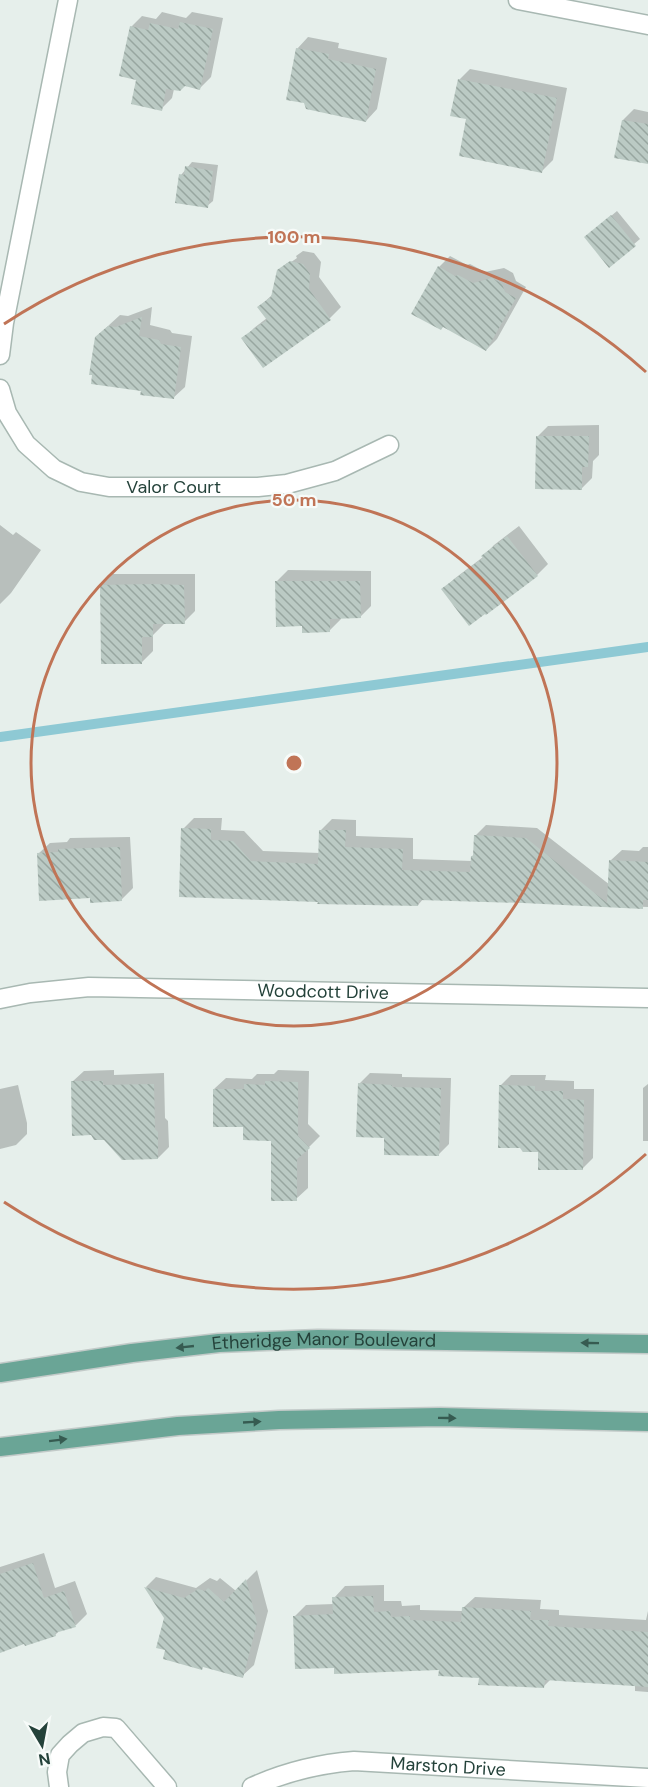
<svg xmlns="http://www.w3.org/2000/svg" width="648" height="1787" font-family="'DM Sans',sans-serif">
<defs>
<pattern id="building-back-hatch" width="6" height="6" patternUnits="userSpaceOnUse" patternTransform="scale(1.5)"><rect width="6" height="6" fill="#bbcac4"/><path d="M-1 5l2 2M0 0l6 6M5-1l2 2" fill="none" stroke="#98a6a0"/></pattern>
</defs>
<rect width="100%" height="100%" fill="#e6efeb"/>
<!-- shadow -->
<g fill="#0003">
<path d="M162 12 186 18 192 12 223 18 211 77 200 88 184 85 174 89 172 98 161 109 138 79 131 27 142 16 156 19Z"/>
<path d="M308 37 339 43 338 48 387 58 377 109 366 121 305 102 297 49Z"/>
<path d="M470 69 567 88 553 160 542 171 468 118 459 80Z"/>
<path d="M634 109 648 112V163L623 120Z"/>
<path d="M192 162 218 165 213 201 207 206 181 175Z"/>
<path d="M617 211 640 239 609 265 592 232Z"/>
<path d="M303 251 314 253 321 262 319 277 341 307 330 318 243 339 254 328 267 318 259 307 273 294 279 271 287 263V265L297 258 296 256Z"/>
<path d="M450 256 467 265 470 264 485 272 504 268 513 273 516 281 526 287 497 339 486 350 443 325 439 267Z"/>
<path d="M152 307 150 325 170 330 172 333 192 336 185 387 173 398 142 390 96 337 120 315 128 316Z"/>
<path d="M599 425V455L593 461 592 478 581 489 537 437 548 426Z"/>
<path d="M0 525 13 535 16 532 41 550 11 593 0 604Z"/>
<path d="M519 526 548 564 537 575 443 590 454 579 483 557 494 545Z"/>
<path d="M288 570 371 571V606L360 617H341V619L329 631 303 625 277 581Z"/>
<path d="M113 574H195V611L184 622 164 624 153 635V651L142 662 102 585Z"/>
<path d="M194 818H222L221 830 244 831 263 851 320 853 321 830 332 819 356 820V836L413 838V859L472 861V856L475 854V836L486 825 537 828 610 885V861L622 850 639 851 643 847H648V907L424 898 418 905 319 900 183 829Z"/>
<path d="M130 837 133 888 121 900 91 897 38 854 50 843 67 842 70 838Z"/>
<path d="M114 1070V1075L164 1073 165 1118 168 1121 169 1147 158 1158 72 1082 84 1071Z"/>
<path d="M278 1070 309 1071 308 1124 320 1136 308 1148V1188L296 1199 273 1139 244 1125 214 1089 226 1078 252 1079 257 1074H274Z"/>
<path d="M370 1073 402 1074V1077L451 1078 449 1144 438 1155 386 1137 359 1084Z"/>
<path d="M511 1075H546L545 1080 574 1081V1089H594L593 1158 582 1169 540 1150 500 1086Z"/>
<path d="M648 1084V1141H643V1088Z"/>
<path d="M18 1085 27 1123V1134L16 1145 0 1149V1089Z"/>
<path d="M44 1553 55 1588 75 1581 87 1614 76 1625 60 1630 55 1635 0 1634V1567Z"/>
<path d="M257 1570 268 1611 254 1665 242 1676 167 1649 166 1617 146 1587 156 1577 196 1588 210 1578 217 1581 220 1578 236 1591Z"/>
<path d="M384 1585V1601H401L402 1606 420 1605V1610L463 1611V1608L475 1597 541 1600 540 1609 559 1610V1615L646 1620 648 1611V1692L635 1691V1685L551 1679 544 1686 440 1669 336 1667 295 1616 306 1605 334 1604V1598L345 1586Z"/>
</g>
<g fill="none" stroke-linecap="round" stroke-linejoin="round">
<!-- stream -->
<path stroke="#8ec9d4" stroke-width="10" d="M0 737 648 647"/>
</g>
<!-- building -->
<g fill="url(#building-back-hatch)">
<path d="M180 22 213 29 200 90 185 86 180 91 166 89 162 111 131 104 136 80 119 76 130 26 148 30 150 23 178 29Z"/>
<path d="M296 48 329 54 328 59 376 69 366 122 306 109 304 103 286 100Z"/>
<path d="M458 79 557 98 542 173 459 156 466 119 450 116Z"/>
<path d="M622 120 648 124V164L614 158Z"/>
<path d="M185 166 213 171 208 208 175 203 179 174 184 175Z"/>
<path d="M611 215 636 246 609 268 584 237Z"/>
<path d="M290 261 303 264 310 274 309 289 331 320 263 368 241 338 267 320 257 307 271 297 277 270Z"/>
<path d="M438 266 455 276 458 275 473 283 492 278 502 284 505 292 516 298 486 351 443 327 441 330 411 314Z"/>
<path d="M142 317 139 336 159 340 161 344 181 347 174 399 140 395 141 391 91 384 92 375H89L95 337 108 326 116 327Z"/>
<path d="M536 436H589L588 467H582V490L535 489Z"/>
<path d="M507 536 538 576 486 615 485 614 469 626 441 589 483 558 481 556Z"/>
<path d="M275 581H360L361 618 330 619V632L302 633V626L276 627Z"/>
<path d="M152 584 184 585 185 624H153V637H142V664H101L100 585Z"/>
<path d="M181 828 211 829V840L233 841 251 861 318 864 319 830H346L345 847 403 849 402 870 470 872 471 856H473L474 835 526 838 607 903 609 860 648 862V900H643V909L523 903 419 900 418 906 317 904 318 902 179 897Z"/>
<path d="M120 847 122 901 90 903V898L39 901 37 853 58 852V849Z"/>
<path d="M71 1081H103V1085L154 1084 155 1129 158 1132V1159L122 1160 104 1140H94L91 1135 72 1136Z"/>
<path d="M265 1081 298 1082V1136L310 1148 297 1159V1201H271V1141L243 1140V1127H213V1089H244V1084L265 1085Z"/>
<path d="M358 1083 392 1085V1087L441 1088 439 1156 384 1155V1138L356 1137Z"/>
<path d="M499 1085 535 1086V1091H563V1099L584 1100 583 1170H538V1152H523L520 1148H498Z"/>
<path d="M33 1563 44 1598 64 1591 76 1627 55 1633 56 1636 25 1646 24 1644 0 1653V1574Z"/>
<path d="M246 1579 257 1623 243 1678 203 1667 202 1670 163 1659 165 1650 156 1648 164 1618 144 1587 184 1598 198 1589 205 1591 208 1588 224 1602Z"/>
<path d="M373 1596 374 1612 390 1611 391 1617 410 1616V1620L461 1622 462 1607 531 1611 530 1620H549L548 1626 648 1632V1687L545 1680 544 1688 478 1685 479 1678 438 1676 439 1670 334 1674V1668L295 1669 293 1616 333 1614 332 1597Z"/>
</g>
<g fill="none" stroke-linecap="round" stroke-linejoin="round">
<!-- minor casing -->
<g stroke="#a8b8b2" stroke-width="21">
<g id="minor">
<path d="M518 0 648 25"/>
<path d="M0 355 4 323 68 0"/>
<path id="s1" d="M0 389 7 413 26 444 54 469 81 482 109 487H258L287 484 335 471 389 445"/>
<path id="s2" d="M0 999 30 993 89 987 648 998"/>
<path d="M59 1787 57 1772 60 1755 70 1744 83 1733 103 1727 116 1728 167 1787"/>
<path id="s3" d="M252 1787C285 1772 317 1764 354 1761L648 1778"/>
</g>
</g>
<!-- major casing -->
<g stroke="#c2cac8" stroke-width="21">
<g id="major">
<path id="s4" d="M0 1373 132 1353 219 1343 318 1339 648 1344"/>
<path d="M0 1447 178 1426 279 1420 440 1417 648 1422"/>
</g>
</g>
<!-- minor -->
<use href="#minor" stroke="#fff" stroke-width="18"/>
<!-- major -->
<use href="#major" stroke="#6aa596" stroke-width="18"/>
</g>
<!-- one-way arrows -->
<defs><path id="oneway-solid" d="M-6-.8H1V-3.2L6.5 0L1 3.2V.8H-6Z" transform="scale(1.5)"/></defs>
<g fill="#365b51">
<use href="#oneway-solid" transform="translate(590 1343) rotate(-179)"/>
<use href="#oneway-solid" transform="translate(185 1347) rotate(174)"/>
<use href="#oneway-solid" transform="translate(447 1418) rotate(1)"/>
<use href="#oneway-solid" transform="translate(252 1422) rotate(-3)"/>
<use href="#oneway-solid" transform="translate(58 1440) rotate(-7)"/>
</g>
<!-- distance rings -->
<g fill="none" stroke="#c07456" stroke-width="3">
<circle cx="294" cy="763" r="263"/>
<path d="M646 1154A526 526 0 0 1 4 1202M4 324A526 526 0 0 1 646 372"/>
</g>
<g text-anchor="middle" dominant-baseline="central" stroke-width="4.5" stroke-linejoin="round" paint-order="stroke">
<!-- street labels -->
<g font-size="18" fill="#24423a" stroke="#f7fbf9">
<text stroke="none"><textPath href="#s1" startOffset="222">Valor Court</textPath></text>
<text stroke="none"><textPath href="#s2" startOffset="324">Woodcott Drive</textPath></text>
<text stroke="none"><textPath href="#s4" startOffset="326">Etheridge Manor Boulevard</textPath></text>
<text stroke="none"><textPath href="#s3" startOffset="200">Marston Drive</textPath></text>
</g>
</g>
<circle cx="294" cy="763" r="9" fill="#c07456" stroke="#f7fbf9" stroke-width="3"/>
<g font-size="18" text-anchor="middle" font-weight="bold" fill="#c07456" stroke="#f7fbf9" stroke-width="4.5" stroke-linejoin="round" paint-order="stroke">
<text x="294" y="243">100 m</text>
<text x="294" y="506">50 m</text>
</g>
<!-- north arrow -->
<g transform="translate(42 1745) rotate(170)" stroke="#f7fbf9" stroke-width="4.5" paint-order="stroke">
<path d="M0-4.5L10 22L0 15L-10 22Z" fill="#24423a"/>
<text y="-9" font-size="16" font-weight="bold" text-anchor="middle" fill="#24423a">N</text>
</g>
</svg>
